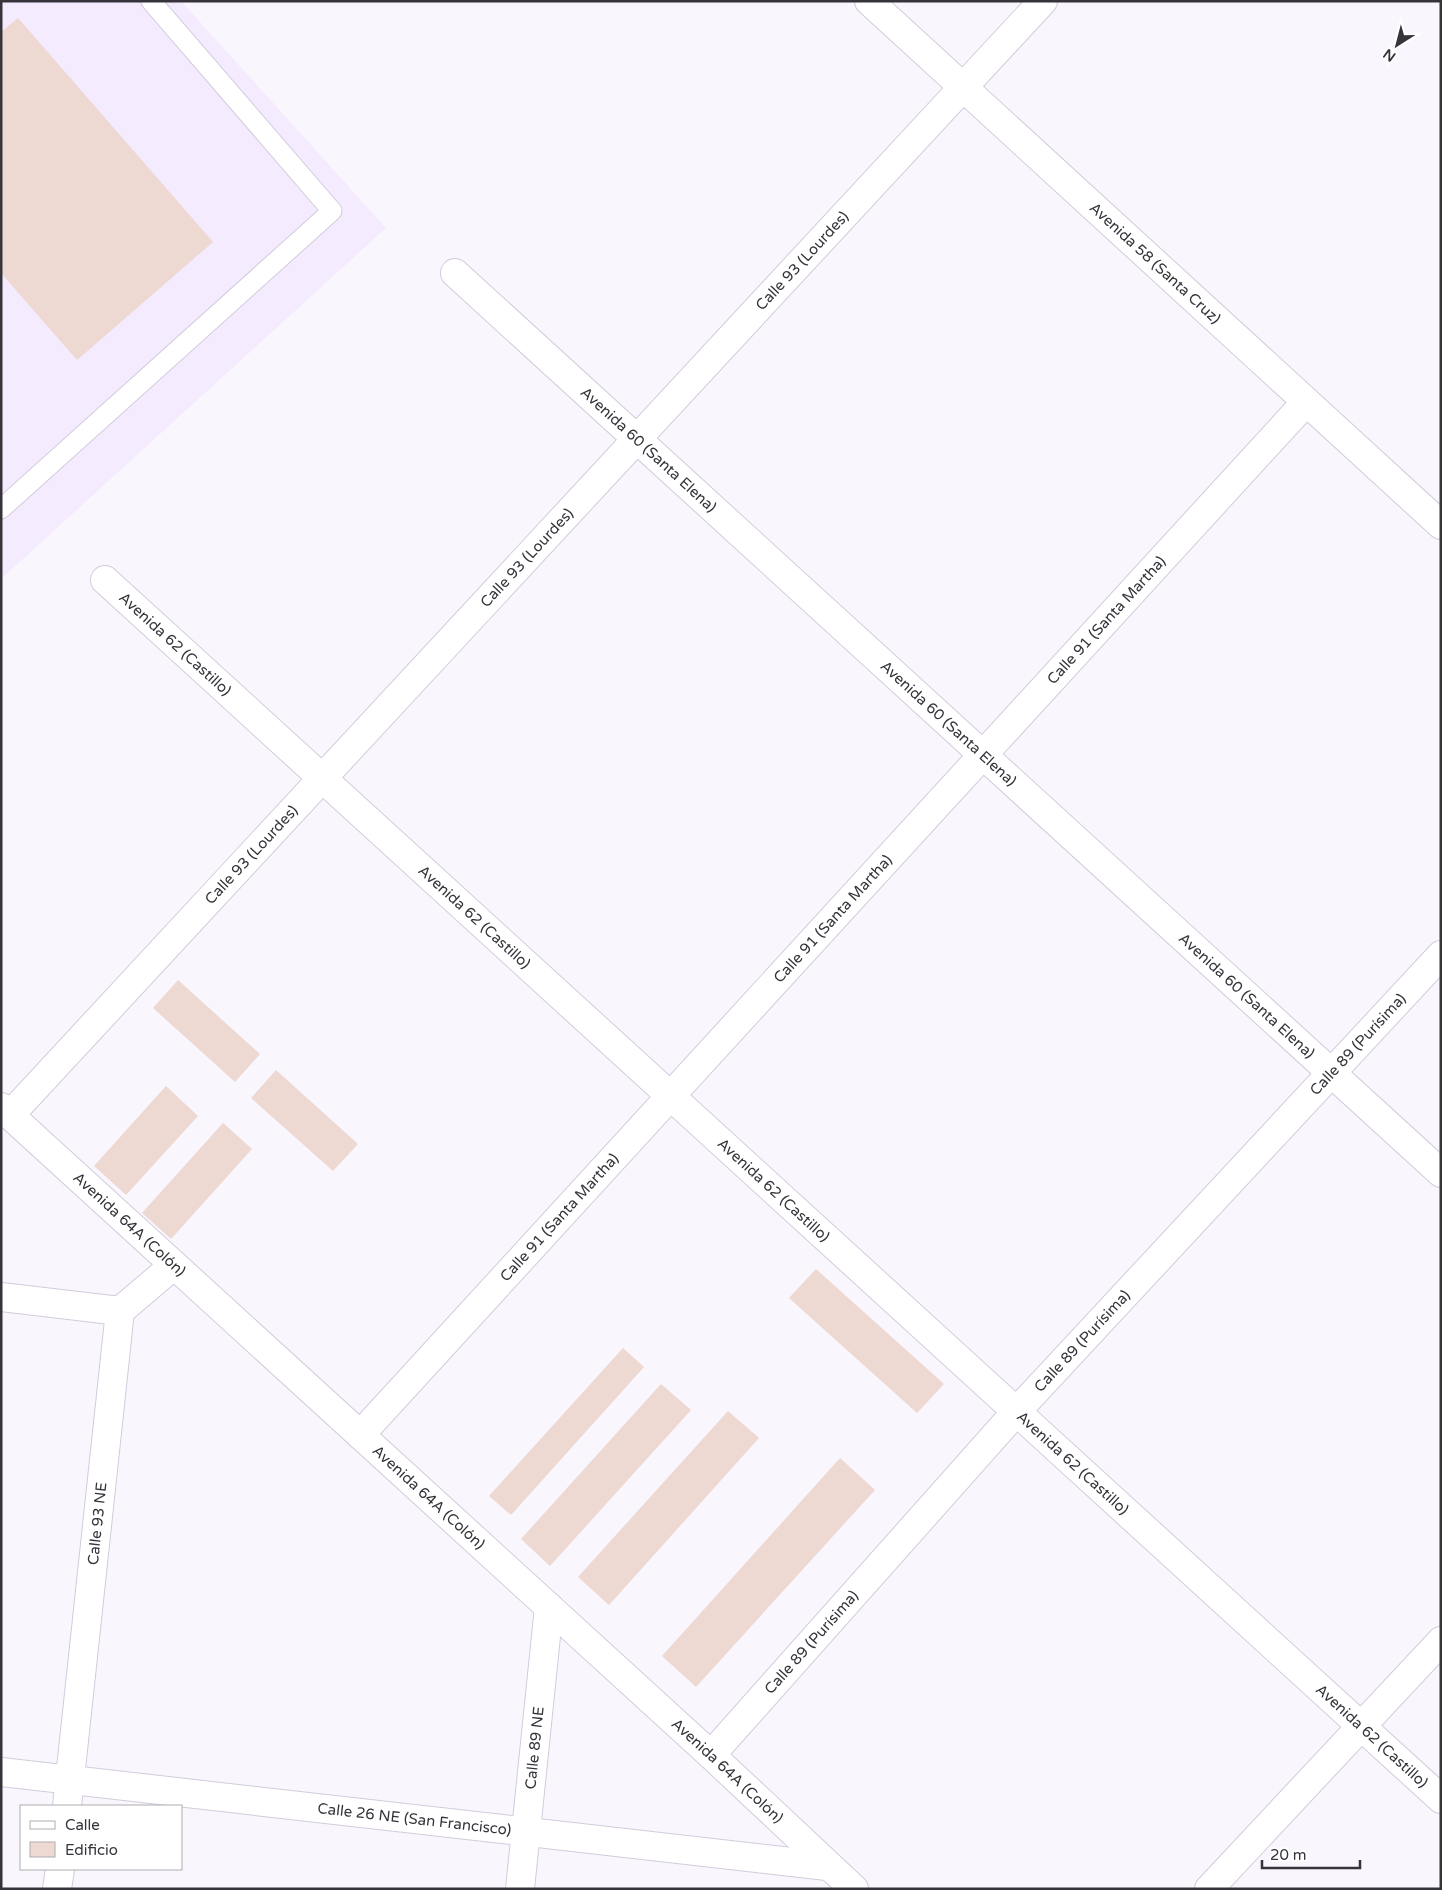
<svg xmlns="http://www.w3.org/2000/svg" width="1442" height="1890" font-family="'Varela Round',sans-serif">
<rect width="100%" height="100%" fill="#faf6fd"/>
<!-- built -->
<path fill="#f4ebfe" d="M1 1H181L386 228 1 579Z"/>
<!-- building -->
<g fill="#edd8d2">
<path d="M18 18 213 242 77 360 1 273V32Z"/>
<path d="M178 980 260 1054 235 1082 153 1008Z"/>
<path d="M276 1070 358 1144 333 1171 251 1098Z"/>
<path d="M166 1086 198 1116 126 1195 94 1166Z"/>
<path d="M223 1123 252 1149 171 1239 142 1213Z"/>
<path d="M816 1269 944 1384 917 1413 789 1298Z"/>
<path d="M623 1348 644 1367 511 1515 489 1496Z"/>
<path d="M661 1384 691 1410 550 1566 521 1539Z"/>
<path d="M728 1411 759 1438 609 1605 578 1577Z"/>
<path d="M840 1458 875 1490 696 1687 662 1656Z"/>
</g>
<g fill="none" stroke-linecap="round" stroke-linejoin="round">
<!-- service casing -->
<g stroke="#d3cbdc" stroke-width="21">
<path id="service" d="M1 509 332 211 151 1"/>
</g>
<!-- minor casing -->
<g stroke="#d3cbdc" stroke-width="30">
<g id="minor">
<path id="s1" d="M455 273 1441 1173"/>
<path id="s2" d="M105 580 1441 1799"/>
<path id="s3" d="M1 1107 711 1755 854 1889"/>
<path id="s4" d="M10 1115 1043 1"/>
<path d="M1 1297 120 1311"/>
<path id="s5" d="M360 1435 1306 402"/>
<path id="s6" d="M711 1755 1016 1412 1441 955"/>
<path id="s7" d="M1 1772 827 1866"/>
<path id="s8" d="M67 1806 120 1311 174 1265"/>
<path d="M57 1889 60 1869"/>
<path id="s9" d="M520 1889 549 1607"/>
<path d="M1209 1889 1441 1641"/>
</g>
</g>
<!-- tertiary casing -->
<g stroke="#d3cbdc" stroke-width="30">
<g id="tertiary">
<path id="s10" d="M869 1 1441 525"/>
</g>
</g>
<!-- service -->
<use href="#service" stroke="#fff" stroke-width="19"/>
<!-- minor -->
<use href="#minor" stroke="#fff" stroke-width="28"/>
<!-- tertiary -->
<use href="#tertiary" stroke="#fff" stroke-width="28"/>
</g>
<g text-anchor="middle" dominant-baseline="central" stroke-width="4.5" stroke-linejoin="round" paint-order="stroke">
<!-- street labels -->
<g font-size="15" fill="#36333a" stroke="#fff">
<text stroke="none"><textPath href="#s4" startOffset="1165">Calle 93 (Lourdes)</textPath></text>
<text stroke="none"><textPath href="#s10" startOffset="388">Avenida 58 (Santa Cruz)</textPath></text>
<text stroke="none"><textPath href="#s1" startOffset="262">Avenida 60 (Santa Elena)</textPath></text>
<text stroke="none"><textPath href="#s4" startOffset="760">Calle 93 (Lourdes)</textPath></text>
<text stroke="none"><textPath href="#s5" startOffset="1105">Calle 91 (Santa Martha)</textPath></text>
<text stroke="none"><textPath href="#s2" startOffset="95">Avenida 62 (Castillo)</textPath></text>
<text stroke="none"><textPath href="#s1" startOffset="668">Avenida 60 (Santa Elena)</textPath></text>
<text stroke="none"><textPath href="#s4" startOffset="355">Calle 93 (Lourdes)</textPath></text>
<text stroke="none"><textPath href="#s2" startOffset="500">Avenida 62 (Castillo)</textPath></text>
<text stroke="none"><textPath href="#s5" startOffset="700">Calle 91 (Santa Martha)</textPath></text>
<text stroke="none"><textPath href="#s1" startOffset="1072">Avenida 60 (Santa Elena)</textPath></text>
<text stroke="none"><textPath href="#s6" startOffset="961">Calle 89 (Purísima)</textPath></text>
<text stroke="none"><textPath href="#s2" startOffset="905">Avenida 62 (Castillo)</textPath></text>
<text stroke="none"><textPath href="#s5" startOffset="295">Calle 91 (Santa Martha)</textPath></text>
<text stroke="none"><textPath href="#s3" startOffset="174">Avenida 64A (Colón)</textPath></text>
<text stroke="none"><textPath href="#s6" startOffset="556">Calle 89 (Purísima)</textPath></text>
<text stroke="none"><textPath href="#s2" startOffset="1310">Avenida 62 (Castillo)</textPath></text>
<text stroke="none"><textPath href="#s3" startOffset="579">Avenida 64A (Colón)</textPath></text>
<text stroke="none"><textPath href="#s8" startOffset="284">Calle 93 NE</textPath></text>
<text stroke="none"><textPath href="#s6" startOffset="151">Calle 89 (Purísima)</textPath></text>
<text stroke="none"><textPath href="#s2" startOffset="1715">Avenida 62 (Castillo)</textPath></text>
<text stroke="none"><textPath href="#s9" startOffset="142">Calle 89 NE</textPath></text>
<text stroke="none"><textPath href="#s3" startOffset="984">Avenida 64A (Colón)</textPath></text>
<text stroke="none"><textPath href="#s7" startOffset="416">Calle 26 NE (San Francisco)</textPath></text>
</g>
</g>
<!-- border -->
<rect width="1442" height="1890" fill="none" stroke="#36333a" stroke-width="5"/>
<!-- legend -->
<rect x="20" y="1805" width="162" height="65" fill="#ffffff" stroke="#afadb0"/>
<rect x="30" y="1821" width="25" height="8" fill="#ffffff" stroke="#afadb0"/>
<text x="65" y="1830" font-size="15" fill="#36333a">Calle</text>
<rect x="30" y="1842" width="25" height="15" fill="#edd8d2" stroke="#afadb0"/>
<text x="65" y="1855" font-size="15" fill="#36333a">Edificio</text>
<!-- north arrow -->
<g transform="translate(1397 45) rotate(216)" stroke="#ffffff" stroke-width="4" paint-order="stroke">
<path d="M0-4L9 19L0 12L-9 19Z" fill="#36333a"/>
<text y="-8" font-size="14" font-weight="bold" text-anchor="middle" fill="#36333a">N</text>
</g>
<!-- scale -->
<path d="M1262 1860v8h98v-8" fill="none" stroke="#36333a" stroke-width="2.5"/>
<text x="1270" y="1860" font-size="15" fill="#36333a" stroke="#ffffff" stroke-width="4" paint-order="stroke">20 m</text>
</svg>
